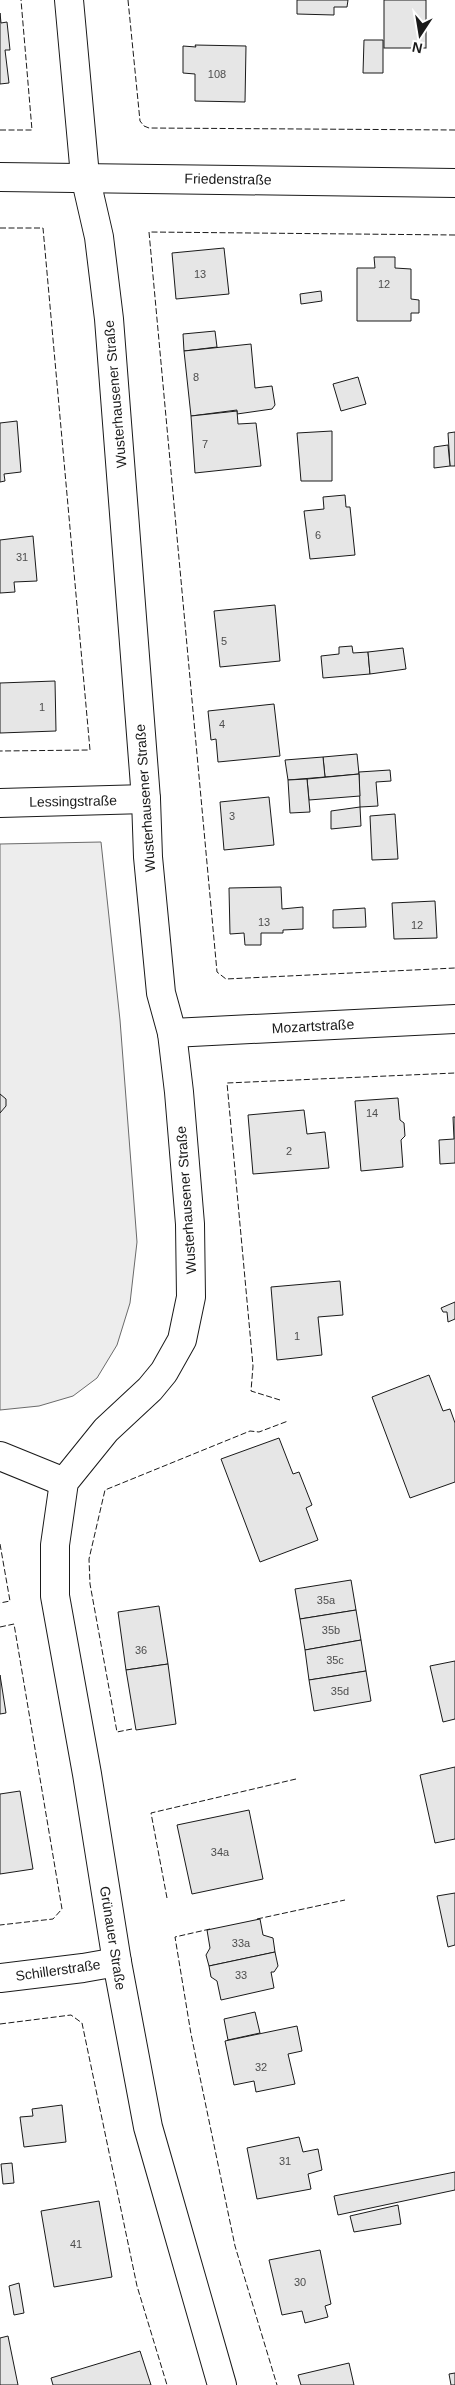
<svg xmlns="http://www.w3.org/2000/svg" width="455" height="2385" font-family="Helvetica,sans-serif">
<rect width="100%" height="100%" fill="#fff"/>
<!-- green -->
<path fill="#ededed" stroke="#6a6a6a" d="M101 842 120 1020 137 1242 130 1303 117 1345 97 1378 73 1396 39 1406 0 1410V844Z"/>
<!-- building -->
<g fill="#e6e6e6" stroke="#1a1a1a">
<path d="M297 0H348L347 7H334V15L297 14Z"/>
<rect x="384" y="0" width="42" height="48"/>
<path d="M0 13 1 23 7 22 10 50H5L9 83 0 84Z"/>
<path d="M364 40H383V73H363Z"/>
<path d="M195 45 246 46 245 102 195 101V74L183 73V46L196 47Z"/>
<path d="M224 248 229 294 176 299 172 253Z"/>
<path d="M374 257H395V268L411 269V299L419 300V313H411V321H357V268H375Z"/>
<path d="M321 291 322 301 301 304 300 294Z"/>
<path d="M215 331 217 347 184 351 183 334Z"/>
<path d="M251 344 255 388 272 386 275 405 272 409 237 414V410L191 416 184 351Z"/>
<path d="M358 377 366 404 341 411 333 384Z"/>
<path d="M237 411 238 424 256 423 261 466 195 473 191 416Z"/>
<path d="M17 421 21 472 4 474 5 481 0 482V423Z"/>
<path d="M332 431V481H301L297 433Z"/>
<path d="M455 432V466H450L448 433Z"/>
<path d="M448 445 450 466 434 468V447Z"/>
<path d="M345 495 346 507H350L355 555 310 559 304 511 324 509 323 497Z"/>
<path d="M33 536 37 581 14 582 15 592 0 593V540Z"/>
<path d="M275 605 280 661 220 667 214 611Z"/>
<path d="M352 646 353 653 368 652 370 674 323 678 321 656 339 654V647Z"/>
<path d="M403 648 406 669 370 674 368 652Z"/>
<path d="M55 681 56 731 0 733V683Z"/>
<path d="M274 704 280 756 218 762 216 739 211 740 208 711Z"/>
<path d="M357 754 359 774 325 777 323 757Z"/>
<path d="M323 757 325 777 288 780 285 760Z"/>
<path d="M390 770 391 781 376 782 378 806 360 807 359 772Z"/>
<path d="M359 774 360 796 309 800 307 779Z"/>
<path d="M307 779 310 812 290 813 288 780Z"/>
<path d="M269 797 274 845 224 850 220 802Z"/>
<path d="M360 807 361 826 331 829V811Z"/>
<path d="M395 814 398 859 372 860 370 816Z"/>
<path d="M281 887 282 909 303 907V929L283 930V933H261V945H245L244 933 230 934 229 888Z"/>
<path d="M435 901 437 938 394 939 392 903Z"/>
<path d="M365 908 366 927 333 928V910Z"/>
<path d="M0 1094 6 1099V1106L0 1113Z"/>
<path d="M398 1098 400 1120 404 1123 405 1136 401 1140 403 1167 361 1171 355 1101Z"/>
<path d="M304 1110 307 1134 325 1132 329 1168 253 1174 248 1115Z"/>
<path d="M453 1117H455V1163L440 1164 439 1140 454 1139Z"/>
<path d="M340 1281 343 1315 318 1317 322 1355 277 1360 271 1287Z"/>
<path d="M455 1302V1319L448 1322 447 1312H443L441 1308Z"/>
<path d="M429 1375 443 1411 450 1409 455 1423V1482L410 1498 372 1397Z"/>
<path d="M279 1438 293 1474 299 1472 312 1505 306 1508 318 1540 260 1562 221 1459Z"/>
<path d="M351 1580 356 1610 300 1619 295 1589Z"/>
<path d="M159 1606 168 1664 126 1670 118 1612Z"/>
<path d="M356 1610 361 1640 305 1650 300 1619Z"/>
<path d="M361 1640 366 1671 309 1680 305 1650Z"/>
<path d="M455 1661V1719L443 1722 430 1666Z"/>
<path d="M168 1664 176 1724 136 1730 126 1670Z"/>
<path d="M366 1671 371 1701 314 1711 309 1680Z"/>
<path d="M0 1675 6 1713 0 1714Z"/>
<path d="M455 1767V1839L435 1843 420 1775Z"/>
<path d="M20 1791 33 1869 0 1874V1794Z"/>
<path d="M249 1810 263 1879 192 1894 177 1825Z"/>
<path d="M455 1893V1945L448 1947 437 1896Z"/>
<path d="M260 1919 263 1935 273 1938 275 1952 209 1966 206 1955 210 1948 207 1930Z"/>
<path d="M275 1952 278 1966 274 1972H271L274 1988 221 2000 217 1981 211 1977 209 1966Z"/>
<path d="M255 2012 260 2033 228 2040 224 2019Z"/>
<path d="M297 2026 302 2051 288 2054 295 2084 256 2092 254 2081 234 2085 225 2041Z"/>
<path d="M62 2105 66 2142 24 2147 20 2117 33 2116 32 2109Z"/>
<path d="M299 2137 303 2152 318 2149 322 2170 308 2174 311 2189 257 2199 247 2148Z"/>
<path d="M12 2163 14 2183 3 2184 1 2164Z"/>
<path d="M455 2172V2190L338 2215 334 2196Z"/>
<path d="M99 2201 112 2277 54 2287 41 2211Z"/>
<path d="M398 2205 401 2224 354 2232 350 2216Z"/>
<path d="M320 2250 331 2304 325 2306 328 2317 305 2323 302 2311 282 2315 269 2260Z"/>
<path d="M19 2283 24 2313 14 2315 9 2286Z"/>
<path d="M8 2336 18 2385H0V2338Z"/>
<path d="M140 2351 151 2385H53L51 2378Z"/>
<path d="M349 2363 354 2385H301L298 2375Z"/>
<path d="M455 2373V2385H451L449 2374Z"/>
</g>
<g fill="none" stroke-linecap="round" stroke-linejoin="round">
<!-- minor casing -->
<g stroke="#1a1a1a" stroke-width="30">
<g id="minor">
<path d="M69 0 85 176 99 237 109 319 146 799 148 857 161 993 172 1033 179 1092 190 1224 191 1297 182 1340 164 1372 150 1389 106 1430 64 1482 55 1545V1596L87 1774 117 1962 148 2127 222 2385"/>
<path d="M0 177 455 183"/>
<path d="M0 803 146 799"/>
<path d="M172 1033 455 1019"/>
<path d="M0 1456 64 1482"/>
<path d="M0 1978 83 1968 117 1962"/>
</g>
</g>
<!-- minor -->
<use href="#minor" stroke="#fff" stroke-width="28"/>
<!-- fence -->
<g stroke="#1a1a1a" stroke-width="1" stroke-dasharray="6 2.5" stroke-linecap="butt">
<path d="M128 0 140 121 144 126 149 128 455 130"/>
<path d="M0 130H32L21 0"/>
<path d="M0 228H43L90 750 0 751"/>
<path d="M455 235 149 232 217 972 226 979 455 968"/>
<path d="M280 1400 251 1391 253 1366 227 1083 455 1073"/>
<path d="M0 1544 10 1601 0 1603"/>
<path d="M0 1627 14 1624 62 1909 53 1919 0 1925"/>
<path d="M132 1729 117 1732 90 1584 89 1559 105 1490 250 1431 259 1432 288 1421"/>
<path d="M167 1898 151 1813 296 1779"/>
<path d="M257 1919 345 1900"/>
<path d="M210 1929 175 1937 191 2034 235 2246 277 2385"/>
<path d="M0 2024 71 2015 82 2023 137 2286 167 2385"/>
</g>
</g>
<g text-anchor="middle" dominant-baseline="central" stroke-width="4" stroke-linejoin="round" paint-order="stroke">
<!-- number labels -->
<g font-size="11" fill="#4d4d4d">
<text x="217" y="74">108</text>
<text x="200" y="274">13</text>
<text x="384" y="284">12</text>
<text x="196" y="377">8</text>
<text x="205" y="444">7</text>
<text x="318" y="535">6</text>
<text x="22" y="557">31</text>
<text x="224" y="641">5</text>
<text x="42" y="707">1</text>
<text x="222" y="724">4</text>
<text x="232" y="816">3</text>
<text x="264" y="922">13</text>
<text x="417" y="925">12</text>
<text x="372" y="1113">14</text>
<text x="289" y="1151">2</text>
<text x="297" y="1336">1</text>
<text x="326" y="1600">35a</text>
<text x="331" y="1630">35b</text>
<text x="141" y="1650">36</text>
<text x="335" y="1660">35c</text>
<text x="340" y="1691">35d</text>
<text x="220" y="1852">34a</text>
<text x="241" y="1943">33a</text>
<text x="241" y="1975">33</text>
<text x="261" y="2067">32</text>
<text x="285" y="2161">31</text>
<text x="76" y="2244">41</text>
<text x="300" y="2282">30</text>
</g>
<!-- street labels -->
<g font-size="14" fill="#1a1a1a" stroke="#fff">
<text transform="translate(228 179) rotate(1)">Friedenstraße</text>
<text transform="translate(115 394) rotate(-95)">Wusterhausener Straße</text>
<text transform="translate(145 798) rotate(-94)">Wusterhausener Straße</text>
<text transform="translate(73 801) rotate(-1)">Lessingstraße</text>
<text transform="translate(313 1026) rotate(-3)">Mozartstraße</text>
<text transform="translate(186 1200) rotate(-94)">Wusterhausener Straße</text>
<text transform="translate(113 1938) rotate(81)">Grünauer Straße</text>
<text transform="translate(58 1970) rotate(-8)">Schillerstraße</text>
</g>
</g>
<!-- north arrow -->
<g transform="translate(420 35) rotate(192)" stroke="#ffffff" stroke-width="4" paint-order="stroke">
<path d="M0-4L9 19L0 12L-9 19Z" fill="#1a1a1a"/>
<text y="-8" font-size="14" font-weight="bold" text-anchor="middle" fill="#1a1a1a">N</text>
</g>
</svg>
